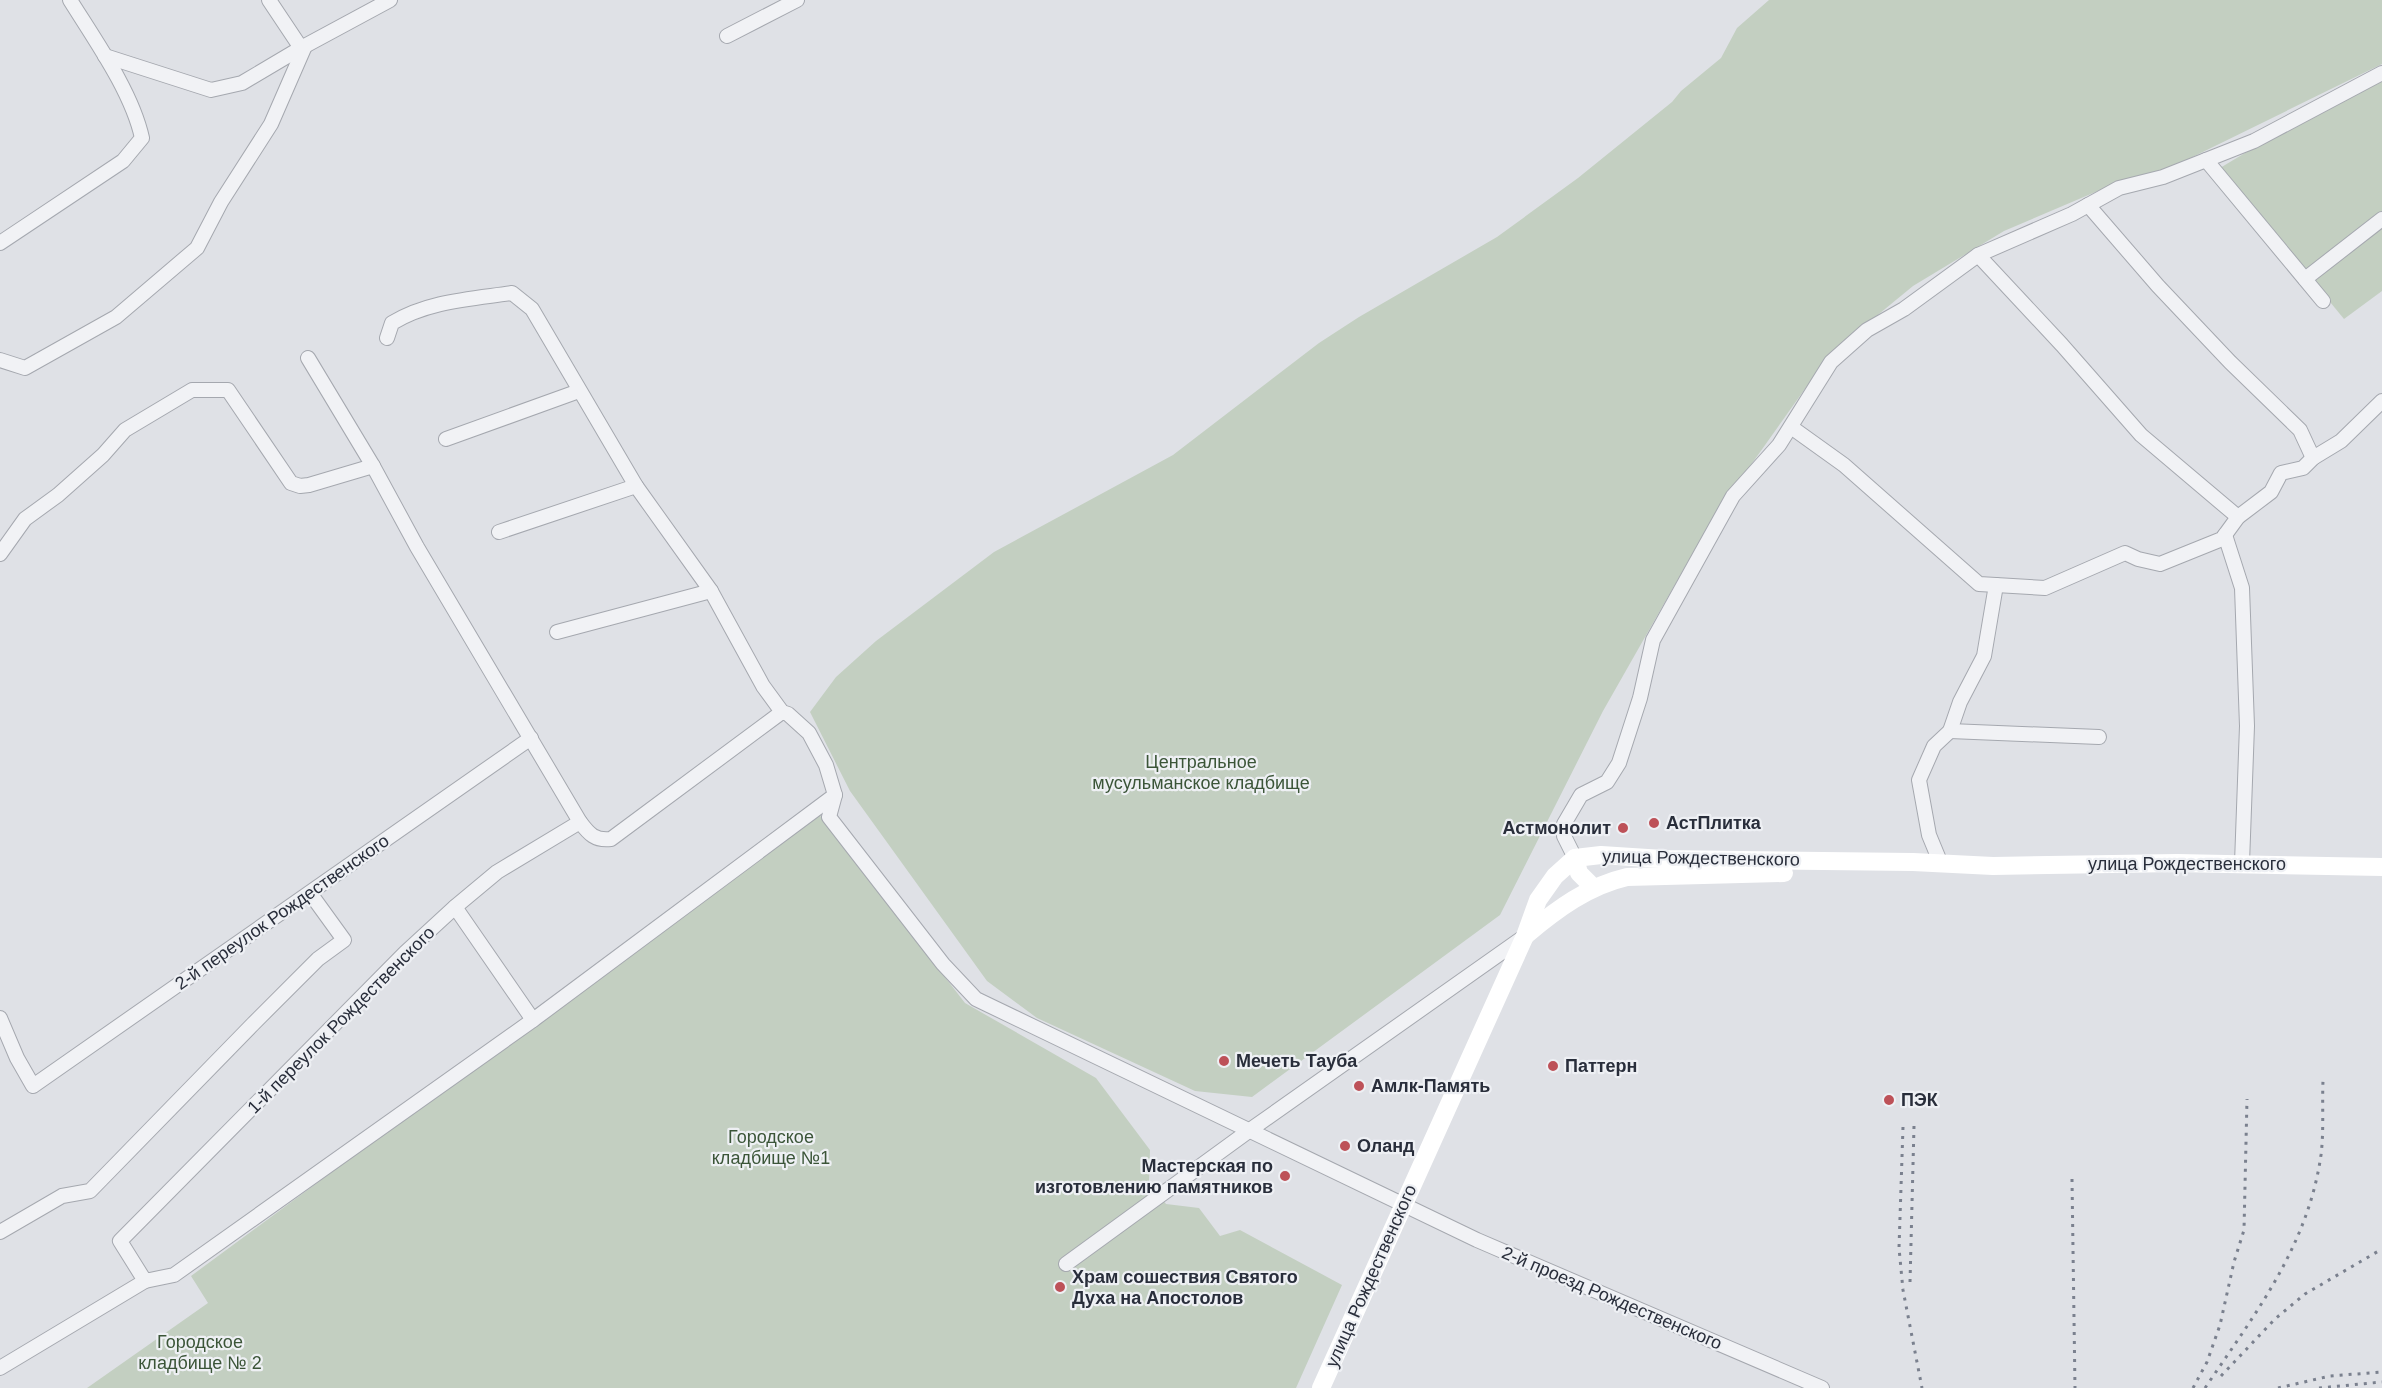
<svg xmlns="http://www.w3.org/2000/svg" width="2382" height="1388" font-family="Arial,sans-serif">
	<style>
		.green { fill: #c3cfc1 }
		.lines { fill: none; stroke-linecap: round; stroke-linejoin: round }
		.minor-casing { stroke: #a5a8af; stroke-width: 16 }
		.minor { stroke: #f1f2f5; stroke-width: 14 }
		.secondary { stroke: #fff; stroke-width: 18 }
		.rail { stroke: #7a808e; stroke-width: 3; stroke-dasharray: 3 6; stroke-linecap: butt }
		.poi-dot { fill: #bd5158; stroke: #eef0f4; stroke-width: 2 }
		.labels { text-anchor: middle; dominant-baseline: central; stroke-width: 4.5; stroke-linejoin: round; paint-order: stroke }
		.park-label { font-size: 18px; fill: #3b5538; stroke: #eef0f4 }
		.poi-label { font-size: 18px; font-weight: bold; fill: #292e3b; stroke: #eef0f4; text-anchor: start }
		.street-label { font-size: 18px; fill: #292e3b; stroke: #eef0f4 }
	</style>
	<rect width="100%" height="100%" fill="#dfe1e6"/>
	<!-- green -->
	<g class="green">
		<path d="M1769 0H2382V64L2164 171 2126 179 2004 231 1913 286 1829 355 1711 521 1603 711 1500 915 1252 1097 1195 1091 1037 1018 987 981 850 791 810 712 836 677 876 641 994 552 1173 455 1319 343 1359 317 1497 237 1578 178 1672 102 1681 91 1721 58 1737 28Z"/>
		<path d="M2382 78V291L2344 319 2220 168 2275 135Z"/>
		<path d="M818 813 965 1003 1096 1078 1150 1150 1149 1181 1166 1204 1199 1208 1220 1236 1240 1230 1342 1285 1296 1388H87L208 1303 191 1276Z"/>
	</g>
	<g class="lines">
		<!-- minor casing -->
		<g class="minor-casing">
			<g id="minor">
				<path d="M269 0 301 48"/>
				<path d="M727 36 797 0"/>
				<path d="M105 56 211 90 242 83 301 48 390 0"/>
				<path d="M2206 160 2323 301"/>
				<path d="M2088 205 2158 286 2230 362 2300 430 2313 458"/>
				<path d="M0 243 123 161 142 138C132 92 95 40 70 0"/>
				<path d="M1978 255 2062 345 2141 435 2238 517"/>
				<path d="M2305 279 2382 219"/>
				<path d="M387 338 392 323C428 301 471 299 512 293L532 309 636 486 711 591 763 686 782 712 788 714 809 733 826 765 835 795 829 817 943 964 976 999 1477 1240 1822 1388"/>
				<path d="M308 358 373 466 417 547 580 822C589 834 595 841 611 839L782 712"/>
				<path d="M0 360 25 368 116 317 197 248 221 202 271 124 305 46"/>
				<path d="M1791 427 1844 465 1979 584 2045 588 2125 553 2138 559 2160 564 2222 539 2238 517 2271 492 2281 473 2303 468 2313 458 2341 441 2382 401"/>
				<path d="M446 439 579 391"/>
				<path d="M499 532 636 486"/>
				<path d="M2225 535 2242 588 2247 726 2242 863"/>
				<path d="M0 554 25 519 58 495 103 455 125 430 192 390H228L291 483 300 486 309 485 373 466"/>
				<path d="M557 632 711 591"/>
				<path d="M1950 731 2099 737"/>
				<path d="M580 822 497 872 455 907 405 953 120 1241 145 1281 174 1275 533 1020 835 795"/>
				<path d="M1575 858 1564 836V824L1581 795 1607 782 1619 763 1640 698 1653 640 1733 496 1779 445 1831 362 1867 330 1904 309 1978 255 2072 214 2119 188 2163 177 2254 141 2382 73"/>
				<path d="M1941 864 1929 835 1919 780 1934 746 1950 731 1960 702 1984 656 1996 585"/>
				<path d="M455 907 533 1020"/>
				<path d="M0 1018 17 1058 33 1086 531 738"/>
				<path d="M0 1232 62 1196 90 1191 253 1024 318 959 344 940 310 893"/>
				<path d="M1066 1264 1250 1130 1525 936"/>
				<path d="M0 1368 145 1281"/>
			</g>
		</g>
		<!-- minor -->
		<use href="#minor" class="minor"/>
		<!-- secondary -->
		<g class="secondary">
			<path d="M1575 858 1579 873 1593 887"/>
			<path d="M1526 935C1557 909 1588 886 1627 877L1784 873"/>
			<path d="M1321 1388 1525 936 1538 900 1555 876 1575 858 1601 855 1663 859 1913 862 1993 866 2177 863 2382 867"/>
		</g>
		<!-- rail -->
		<g class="rail">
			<path d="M1903 1127 1899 1248 1903 1290 1922 1388"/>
			<path d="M2072 1179 2075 1388"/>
			<path d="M1910 1282 1914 1126"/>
			<path d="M2221 1376 2275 1319 2305 1294 2382 1249"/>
			<path d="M2193 1388 2207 1362 2220 1325 2234 1262 2244 1230 2247 1099"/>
			<path d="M2205 1388C2255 1314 2308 1246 2321 1155 2324 1131 2322 1105 2323 1081"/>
			<path d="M2278 1388 2330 1376 2382 1372"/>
			<path d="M2319 1388 2382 1382"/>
		</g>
	</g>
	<!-- markers -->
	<g class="poi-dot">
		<circle cx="1654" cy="823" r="6"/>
		<circle cx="1623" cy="828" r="6"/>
		<circle cx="1224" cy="1061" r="6"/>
		<circle cx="1553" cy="1066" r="6"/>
		<circle cx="1359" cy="1086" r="6"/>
		<circle cx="1889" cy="1100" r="6"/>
		<circle cx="1345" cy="1146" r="6"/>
		<circle cx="1285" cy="1176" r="6"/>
		<circle cx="1060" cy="1287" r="6"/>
	</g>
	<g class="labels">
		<!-- park labels -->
		<g class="park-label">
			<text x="1201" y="762">Центральное<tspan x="1201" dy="21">мусульманское кладбище</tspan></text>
			<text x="771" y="1137">Городское<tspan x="771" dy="21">кладбище №1</tspan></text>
			<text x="200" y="1342">Городское<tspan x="200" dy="21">кладбище № 2</tspan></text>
		</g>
		<!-- poi labels -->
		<g class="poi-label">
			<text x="1666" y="823">АстПлитка</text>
			<text x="1611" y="828" text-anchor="end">Астмонолит</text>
			<text x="1236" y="1061">Мечеть Тауба</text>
			<text x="1565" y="1066">Паттерн</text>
			<text x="1371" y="1086">Амлк-Память</text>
			<text x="1901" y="1100">ПЭК</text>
			<text x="1357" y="1146">Оланд</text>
			<text x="1273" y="1166" text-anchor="end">Мастерская по<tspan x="1273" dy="21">изготовлению памятников</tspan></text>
			<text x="1072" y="1277">Храм сошествия Святого<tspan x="1072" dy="21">Духа на Апостолов</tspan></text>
		</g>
		<!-- street labels -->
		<g class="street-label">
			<text transform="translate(1701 858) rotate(1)">улица Рождественского</text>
			<text x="2187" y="864">улица Рождественского</text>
			<text transform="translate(282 912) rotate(-35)">2-й переулок Рождественского</text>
			<text transform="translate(341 1020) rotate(-45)">1-й переулок Рождественского</text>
			<text transform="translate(1371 1276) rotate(-66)">улица Рождественского</text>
			<text transform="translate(1612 1298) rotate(23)">2-й проезд Рождественского</text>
		</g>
	</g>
</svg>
